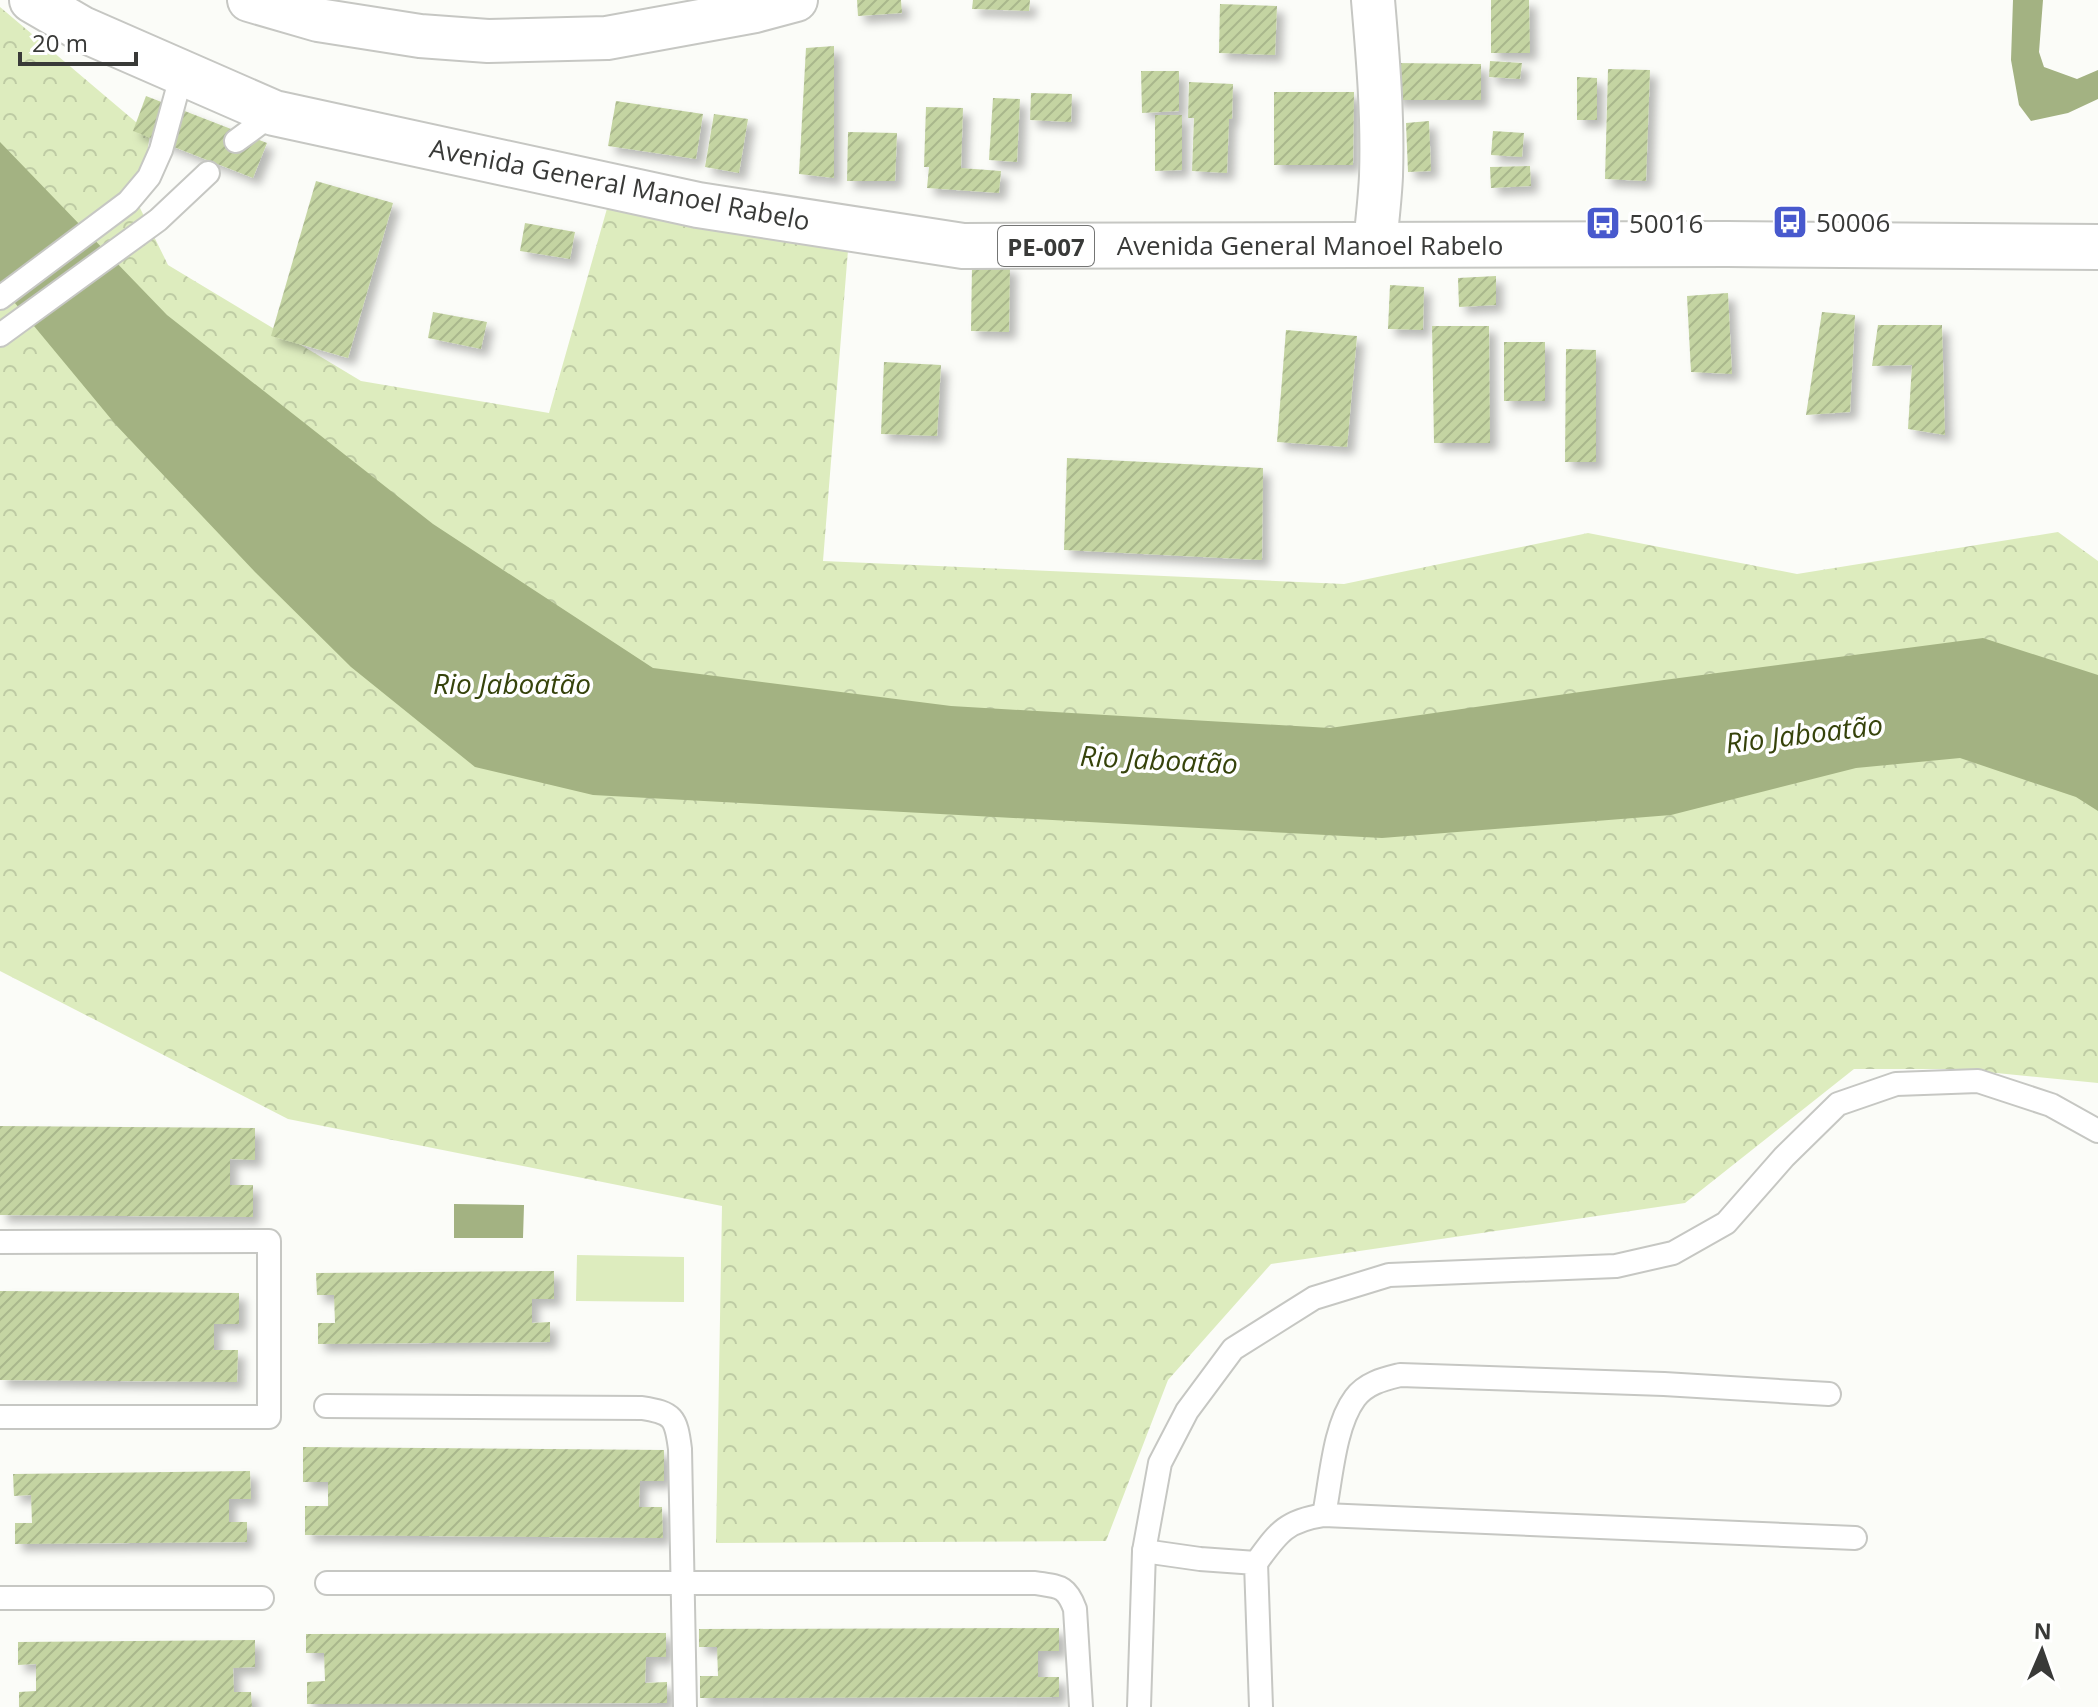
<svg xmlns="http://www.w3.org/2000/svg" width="2098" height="1707" font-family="'Open Sans',sans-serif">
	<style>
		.forest { fill: url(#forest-crowns) }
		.green { fill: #ddecbe }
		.water { fill: #a3b282 }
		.building { fill: url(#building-hatch); filter: url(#shadow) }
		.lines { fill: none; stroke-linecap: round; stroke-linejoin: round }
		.service-casing { stroke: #c6c7c3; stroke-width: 26 }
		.minor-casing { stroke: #c6c7c3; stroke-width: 46 }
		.primary-casing { stroke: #c6c7c3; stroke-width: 48 }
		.service { stroke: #fff; stroke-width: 22 }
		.minor { stroke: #fff; stroke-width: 42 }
		.primary { stroke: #fff; stroke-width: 44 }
		.labels { text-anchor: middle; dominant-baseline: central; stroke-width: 7; stroke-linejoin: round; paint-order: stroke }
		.shield { fill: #fff; stroke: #747574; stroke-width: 2 }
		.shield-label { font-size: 24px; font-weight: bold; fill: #393a38 }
		.street-label { font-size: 26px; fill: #393a38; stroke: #fff }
		.poi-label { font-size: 26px; fill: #393a38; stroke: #fff; text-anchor: start }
		.water-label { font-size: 28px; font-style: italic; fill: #36430b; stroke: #fff }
	</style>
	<defs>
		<pattern id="forest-crowns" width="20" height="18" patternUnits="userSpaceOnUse" patternTransform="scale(2)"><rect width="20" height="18" fill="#ddecbe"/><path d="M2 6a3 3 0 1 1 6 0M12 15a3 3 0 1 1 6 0" fill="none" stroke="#becba4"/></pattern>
		<pattern id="building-hatch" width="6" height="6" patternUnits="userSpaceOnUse" patternTransform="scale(2)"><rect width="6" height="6" fill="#c4d4a2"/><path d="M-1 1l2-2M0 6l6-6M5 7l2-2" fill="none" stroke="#a9b78c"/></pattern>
		<filter id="shadow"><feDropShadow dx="7" dy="7" stdDeviation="4" flood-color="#0004"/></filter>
	</defs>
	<rect width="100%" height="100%" fill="#fbfcf8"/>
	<!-- forest -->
	<path class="forest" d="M0 7 150 134 139 206 168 265 361 381 549 413 608 205 848 250 823 561 1344 584 1588 533 1797 574 2058 532 2098 561V1083L1956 1069H1854L1685 1203 1271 1264 1168 1380 1106 1541 716 1543 722 1206 288 1119 0 971Z"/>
	<!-- green -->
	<path class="green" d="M577 1255 684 1257V1302L576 1301Z"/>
	<!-- water -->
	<g class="water">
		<path d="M2013 0H2043L2039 52 2044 67 2077 79 2098 70V99L2068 113 2031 121 2019 105 2011 60Z"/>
		<path d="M0 142 167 315 433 524 653 668 951 706 1330 728 1664 680 1983 638 2098 675V811L2076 797 1960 758 1856 768 1671 815 1382 838 593 795 475 767 351 667 255 572 116 425 0 285Z"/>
		<path d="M454 1204 524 1205 523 1238H454Z"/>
	</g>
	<!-- building -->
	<g class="building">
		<path d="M857 0H901L902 13 858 16Z"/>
		<path d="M973 0H1030L1029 11 972 9Z"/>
		<path d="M1491 0H1529L1530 53H1491Z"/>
		<path d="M1220 4 1277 6 1275 55 1219 53Z"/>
		<path d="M834 46V178L799 174 806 48Z"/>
		<path d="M1490 61 1522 63 1520 79 1489 77Z"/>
		<path d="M1394 63 1481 64V100H1394Z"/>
		<path d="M1608 69 1650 70 1646 181 1605 179Z"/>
		<path d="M1141 71H1179V111L1142 113Z"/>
		<path d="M1577 77 1597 78V120H1577Z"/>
		<path d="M1189 82 1233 84 1232 119H1229L1227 173 1192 171 1194 118H1188Z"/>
		<path d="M1274 92H1354L1353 165H1274Z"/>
		<path d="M1031 93 1072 94 1071 122 1030 120Z"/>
		<path d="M146 96 267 143 253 178 133 131Z"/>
		<path d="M993 98 1020 99 1017 162 989 160Z"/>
		<path d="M616 101 703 114 696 159 608 146Z"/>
		<path d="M926 107 963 108 961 168 1001 171 999 193 927 188 929 167H924Z"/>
		<path d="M714 114 748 119 739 173 705 167Z"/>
		<path d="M1155 115H1182V170L1155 171Z"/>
		<path d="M1429 121 1431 171 1408 172 1406 123Z"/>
		<path d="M1493 131 1524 133 1522 157 1491 155Z"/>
		<path d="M848 132 897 133 895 181H847Z"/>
		<path d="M1530 166 1531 186 1491 188 1490 167Z"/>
		<path d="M316 181 393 203 348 358 271 336Z"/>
		<path d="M525 223 575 232 570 259 520 251Z"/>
		<path d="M972 265 1010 266 1009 332 971 331Z"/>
		<path d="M1496 276V305L1459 307 1458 278Z"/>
		<path d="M1390 285 1424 287 1423 330 1388 329Z"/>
		<path d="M1728 293 1732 374 1691 372 1687 296Z"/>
		<path d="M433 312 487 322 481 349 428 338Z"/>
		<path d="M1822 312 1855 315 1850 412 1806 415Z"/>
		<path d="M1878 325H1942L1945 435 1908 429 1912 365 1872 366Z"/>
		<path d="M1432 326H1489L1490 443H1434Z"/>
		<path d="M1286 330 1357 336 1347 447 1277 442Z"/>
		<rect x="1504" y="342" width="41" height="59"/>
		<path d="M1566 349 1596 350V462H1565Z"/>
		<path d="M884 362 941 365 937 436 881 434Z"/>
		<path d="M1067 458 1263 468 1262 560 1064 550Z"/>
		<path d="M0 1126 255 1128V1160L230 1159V1185H253V1217L0 1215Z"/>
		<path d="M554 1271V1299H532V1323L550 1322V1342L318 1344V1323H335L334 1295H317L316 1273Z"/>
		<path d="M0 1291 239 1293V1324H214V1350H238L237 1382 0 1380Z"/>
		<path d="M303 1447 664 1450V1481H640L639 1507H662L663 1538 305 1535V1506H328V1482H303Z"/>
		<path d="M250 1471 251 1499H229V1522H247V1542L15 1544V1523H32L31 1495 14 1496 13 1474Z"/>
		<path d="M1059 1628V1651H1038V1677H1059V1697L700 1698V1676H718L717 1647H699V1629Z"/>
		<path d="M666 1633V1657H646L645 1683 667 1682V1703L307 1704V1682L325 1681 324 1653H306V1634Z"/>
		<path d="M255 1640V1667L233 1668 234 1692H251L252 1707H19V1692L36 1691V1664L18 1665V1642Z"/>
	</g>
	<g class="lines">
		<!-- service casing -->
		<g class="service-casing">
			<g id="service">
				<path d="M236 141 274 113"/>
				<path d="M0 298 128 202 149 177 161 150 182 73"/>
				<path d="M0 335 158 220 208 173"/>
				<path d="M0 1242 269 1241V1417H0"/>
				<path d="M326 1406 642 1408C673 1413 676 1417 680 1449L685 1707"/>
				<path d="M1324 1515C1331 1480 1334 1426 1355 1398 1366 1383 1384 1379 1400 1375L1664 1384 1829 1394"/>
				<path d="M1144 1551 1200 1559 1256 1563 1261 1707"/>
				<path d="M1256 1563C1278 1533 1285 1521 1324 1515L1855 1538"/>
				<path d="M327 1583H1035C1059 1587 1066 1585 1075 1609L1081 1707"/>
				<path d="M0 1598H262"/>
				<path d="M1139 1707 1144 1551 1160 1463 1187 1411 1233 1349 1314 1298 1389 1275 1616 1266 1673 1253 1726 1223 1784 1157 1838 1104 1896 1084 1978 1081 2051 1105 2098 1131"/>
			</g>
		</g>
		<!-- minor casing -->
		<g class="minor-casing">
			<g id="minor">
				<path d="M249 0 318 20 420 36 488 41 607 38 755 11 796 0"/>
				<path d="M1373 0C1378 58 1383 117 1381 176 1380 199 1377 222 1375 245"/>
			</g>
		</g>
		<!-- primary casing -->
		<g class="primary-casing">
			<path id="primary" d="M32 0 82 29 274 113 698 205 963 246 1727 244 2098 247"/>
		</g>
		<!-- service -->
		<use href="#service" class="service"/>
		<!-- minor -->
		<use href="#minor" class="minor"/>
		<!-- primary -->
		<use href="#primary" class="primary"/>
	</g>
	<!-- icons -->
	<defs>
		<g id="bus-square" transform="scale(1.8)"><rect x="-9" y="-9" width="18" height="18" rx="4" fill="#4859cd" stroke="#fff"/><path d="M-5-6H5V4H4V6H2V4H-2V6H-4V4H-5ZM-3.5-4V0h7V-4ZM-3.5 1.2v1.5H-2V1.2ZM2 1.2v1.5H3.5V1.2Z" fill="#fff"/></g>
	</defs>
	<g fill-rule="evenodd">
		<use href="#bus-square" x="1790" y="222"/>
		<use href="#bus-square" x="1603" y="223"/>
	</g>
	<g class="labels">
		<!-- shield labels -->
		<rect class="shield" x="998" y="226" width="96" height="40" rx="6"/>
		<g class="shield-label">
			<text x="1046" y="246">PE-007</text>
		</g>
		<!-- street labels -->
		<g class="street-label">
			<text transform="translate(620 184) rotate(11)">Avenida General Manoel Rabelo</text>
			<text x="1310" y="245">Avenida General Manoel Rabelo</text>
		</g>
		<!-- poi labels -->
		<g class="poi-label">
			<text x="1816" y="222">50006</text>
			<text x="1629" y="223">50016</text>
		</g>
		<!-- water labels -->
		<g class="water-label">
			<text x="512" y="683">Rio Jaboatão</text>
			<text transform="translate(1804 733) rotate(-7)">Rio Jaboatão</text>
			<text transform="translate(1159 759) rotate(3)">Rio Jaboatão</text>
		</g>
	</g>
	<!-- north arrow -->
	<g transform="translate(2042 1651) rotate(2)" stroke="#ffffff" stroke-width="6" paint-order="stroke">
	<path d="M0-6L14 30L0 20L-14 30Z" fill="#393a38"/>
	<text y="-12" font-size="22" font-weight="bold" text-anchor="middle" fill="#393a38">N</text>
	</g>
	<!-- scale -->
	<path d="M20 52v12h116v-12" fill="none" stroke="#393a38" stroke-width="4"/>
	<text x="32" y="52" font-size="24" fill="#393a38" stroke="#ffffff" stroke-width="6" paint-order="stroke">20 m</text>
</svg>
